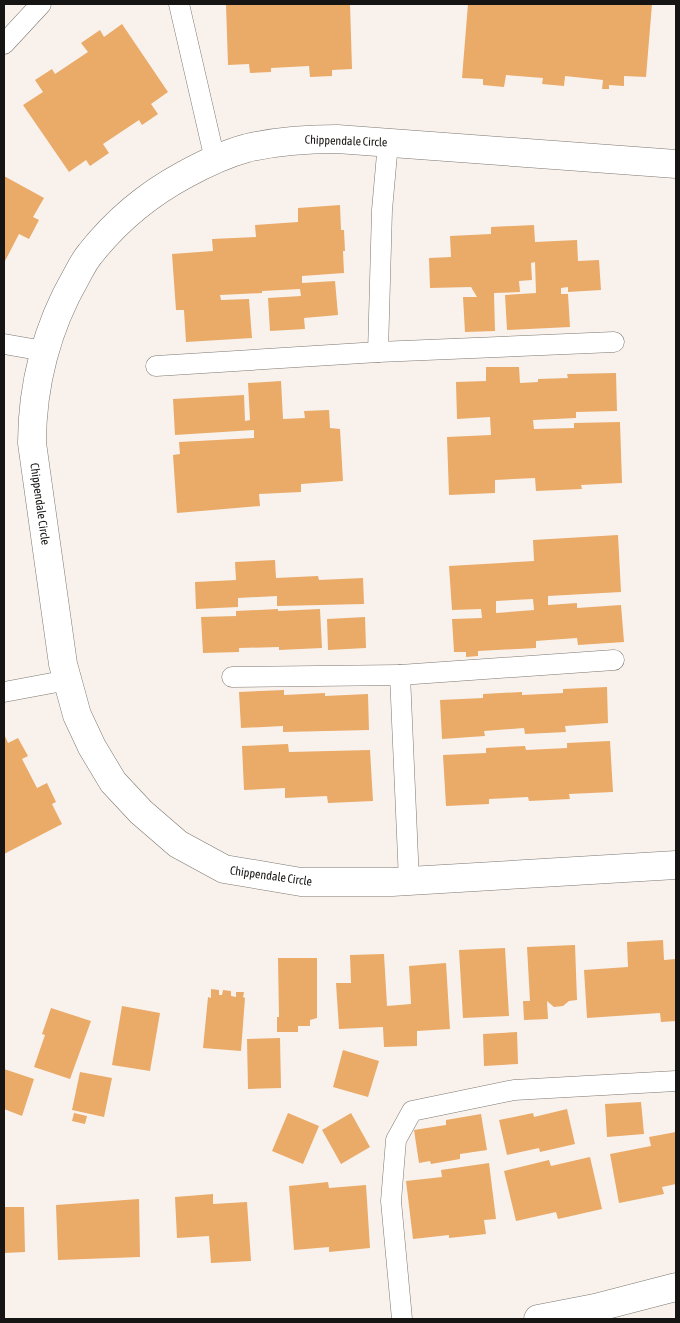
<svg xmlns="http://www.w3.org/2000/svg" width="680" height="1323" font-family="'Asap Condensed',sans-serif">
	<style>
		.building { fill: #eaaa68; fill-rule: evenodd }
		.lines { fill: none; stroke-linecap: round; stroke-linejoin: round }
		.lane-casing { stroke: #7d7771; stroke-width: 21 }
		.street-casing { stroke: #7d7771; stroke-width: 29 }
		.lane { stroke: #fff; stroke-width: 20 }
		.street { stroke: #fff; stroke-width: 28 }
		.labels { text-anchor: middle; dominant-baseline: central; stroke-width: 4; stroke-linejoin: round; paint-order: stroke }
		.street-label { font-size: 12px; fill: #171513; stroke: #fff }
	</style>
	<rect width="100%" height="100%" fill="#f9f2ec"/>
	<!-- building -->
	<g class="building">
		<path d="M226 4H350L352 69 332 70V76L310 77 309 66 271 68V72L250 73 249 64 228 65Z"/>
		<path d="M468 4H652L646 77 624 76V86L609 85V89H602L603 80 565 76 564 86 542 84 543 78 506 75 504 87 483 85V79L462 78Z"/>
		<path d="M122 24 168 92 151 104 158 114 142 125 139 120 103 144 109 153 90 166 86 160 69 172 23 105 43 92 35 80 52 69 55 74 88 52 81 43 100 30 104 37Z"/>
		<path d="M4 176 44 198 33 217 39 220 29 239 19 234 4 263Z"/>
		<path d="M340 205 341 230H344L345 251H343L344 273 302 276V283L335 281 338 315 304 318 305 329 270 331 268 298 301 296 300 289 262 291V293L220 295 221 300 249 299 252 338 186 342 184 310H176L172 254 213 251 212 239 256 237 255 225 298 222V208Z"/>
		<path d="M534 225 535 242 577 240 578 261 599 260 601 290 568 292V287L561 288V294H568L570 327 507 330 505 295 536 293 535 262 531 263 532 280 519 281 520 292 494 293 495 331 465 332 463 297H477L471 287 430 288 429 258 451 257 450 236 491 234V227Z"/>
		<path d="M486 367H519L520 383 538 382V379L568 378 567 374 616 373 617 411 576 412V418L533 420 534 429 574 428V423L620 422 622 483 581 485 582 489 536 491 535 478 495 480V493L449 495 447 437 491 435 490 417 457 419 456 382 486 381Z"/>
		<path d="M281 381 283 419 305 418 304 411 329 410 330 428 340 429 343 481 301 484V492L259 494 260 506 177 513 173 455 180 454 179 442 254 438V430L175 435 173 399 244 395 245 421 250 420 248 383Z"/>
		<path d="M618 535 621 592 548 596V605L577 603V608L621 605 624 642 578 645 577 638 549 640 536 641V648L478 651V656L466 657V652H454L452 619 482 618 481 609 452 610 449 566 534 561 533 540ZM533 599 534 610 496 613V601Z"/>
		<path d="M275 560 276 578 318 576 319 580 363 578 364 604 277 606V596L238 598V607L196 609 195 582 236 580 235 562Z"/>
		<path d="M278 609V611L320 609 322 648 279 650V647L239 648V652L203 653 201 617 236 616V611Z"/>
		<path d="M365 617 366 648 328 650 327 619Z"/>
		<path d="M607 687 608 723 565 726 566 732 525 734 524 728 484 731 485 736 442 739 440 700 483 698V694L522 692V695L563 693V689Z"/>
		<path d="M284 690V695L325 693V696L368 694 369 730 283 732V726L241 728 239 692Z"/>
		<path d="M4 734 8 743 18 738 28 756 22 759 37 788 47 783 56 802 52 804 62 824 4 854Z"/>
		<path d="M610 741 613 792 569 794 570 799 529 801 528 797 489 799V804L446 806 443 755 486 753V748L525 746 526 750 567 748V743Z"/>
		<path d="M288 744 289 752 370 750 373 801 328 803 327 796 285 798V788L244 790 242 746Z"/>
		<path d="M663 940 664 960 676 959V1021L661 1022 660 1013 587 1018 584 970 628 967 627 942Z"/>
		<path d="M575 945 577 1000 569 1001 563 1006 554 1007 547 1001 548 1019 524 1020 523 1001H530L527 947Z"/>
		<path d="M505 948 509 1016 463 1018 459 950Z"/>
		<path d="M384 954 387 1006 411 1004 409 966 446 963 450 1029 417 1031V1046L384 1047 383 1027 339 1029 336 983H351L350 955Z"/>
		<path d="M278 958H317V1018L310 1020V1026H298V1032H277V1017H279Z"/>
		<path d="M211 989 219 990V995H222L223 990 231 991V996L236 997V992H244L243 997 245 998 241 1051 203 1048 208 997 211 998Z"/>
		<path d="M122 1006 160 1013 150 1071 112 1065Z"/>
		<path d="M51 1008 91 1021 70 1079 34 1067 45 1035 42 1034Z"/>
		<path d="M517 1032 518 1064 484 1066 483 1034Z"/>
		<path d="M280 1038 281 1088 248 1089 247 1039Z"/>
		<path d="M343 1050 379 1061 368 1097 333 1087Z"/>
		<path d="M4 1069 34 1079 22 1116 4 1109Z"/>
		<path d="M80 1072 112 1078 104 1117 72 1110Z"/>
		<path d="M641 1102 644 1134 607 1137 605 1104Z"/>
		<path d="M567 1109 575 1144 540 1152 539 1148 507 1155 499 1120 533 1113 534 1117Z"/>
		<path d="M74 1113 87 1116 85 1124 72 1121Z"/>
		<path d="M288 1113 319 1126 303 1164 272 1151Z"/>
		<path d="M351 1113 370 1147 341 1164 322 1130Z"/>
		<path d="M481 1114 487 1150 460 1154V1159L431 1164 430 1161 419 1163 414 1130 446 1125V1120Z"/>
		<path d="M676 1132V1184L662 1187 664 1194 619 1203 610 1154 651 1146 649 1137Z"/>
		<path d="M590 1157 602 1209 558 1219 556 1212 516 1221 504 1171 549 1160 551 1166Z"/>
		<path d="M489 1163 496 1219 484 1220 486 1234 449 1238V1235L413 1239 406 1181 442 1177 441 1170Z"/>
		<path d="M328 1182 329 1188 366 1185 370 1248 329 1252V1247L294 1250 289 1186Z"/>
		<path d="M213 1194V1204L247 1202 251 1261 211 1263 209 1236 177 1238 175 1197Z"/>
		<path d="M139 1199 140 1257 58 1260 56 1205Z"/>
		<path d="M4 1207H24L25 1252 4 1253Z"/>
	</g>
	<g class="lines">
		<!-- lane casing -->
		<g class="lane-casing">
			<g id="lane">
				<path d="M179 4 215 160"/>
				<path d="M4 44 41 4"/>
				<path d="M4 344 44 351"/>
				<path d="M378 352 614 342"/>
				<path d="M156 366 378 352 382 210 388 143"/>
				<path d="M400 675 614 660"/>
				<path d="M232 677 400 675 409 881"/>
				<path d="M4 692 68 680"/>
				<path d="M402 1319 391 1201 396 1140 412 1111 514 1090 676 1081"/>
			</g>
		</g>
		<!-- street casing -->
		<g class="street-casing">
			<g id="street">
				<path d="M676 164 337 139C306 139 277 141 247 148 225 154 204 164 184 175 147 195 116 221 90 254 84 261 80 270 76 277 47 327 32 385 32 443L63 664 77 715 92 747 113 782 141 812 178 844 224 869 301 882H392L676 865"/>
				<path d="M538 1319 595 1308 676 1287"/>
			</g>
		</g>
		<!-- lane -->
		<use href="#lane" class="lane"/>
		<!-- street -->
		<use href="#street" class="street"/>
	</g>
	<g class="labels">
		<!-- street labels -->
		<g class="street-label">
			<text transform="translate(346 141) rotate(2)">Chippendale Circle</text>
			<text transform="translate(40 504) rotate(82)">Chippendale Circle</text>
			<text transform="translate(271 876) rotate(8)">Chippendale Circle</text>
		</g>
	</g>
	<!-- border -->
	<rect width="680" height="1323" fill="none" stroke="#171513" stroke-width="10"/>
</svg>
